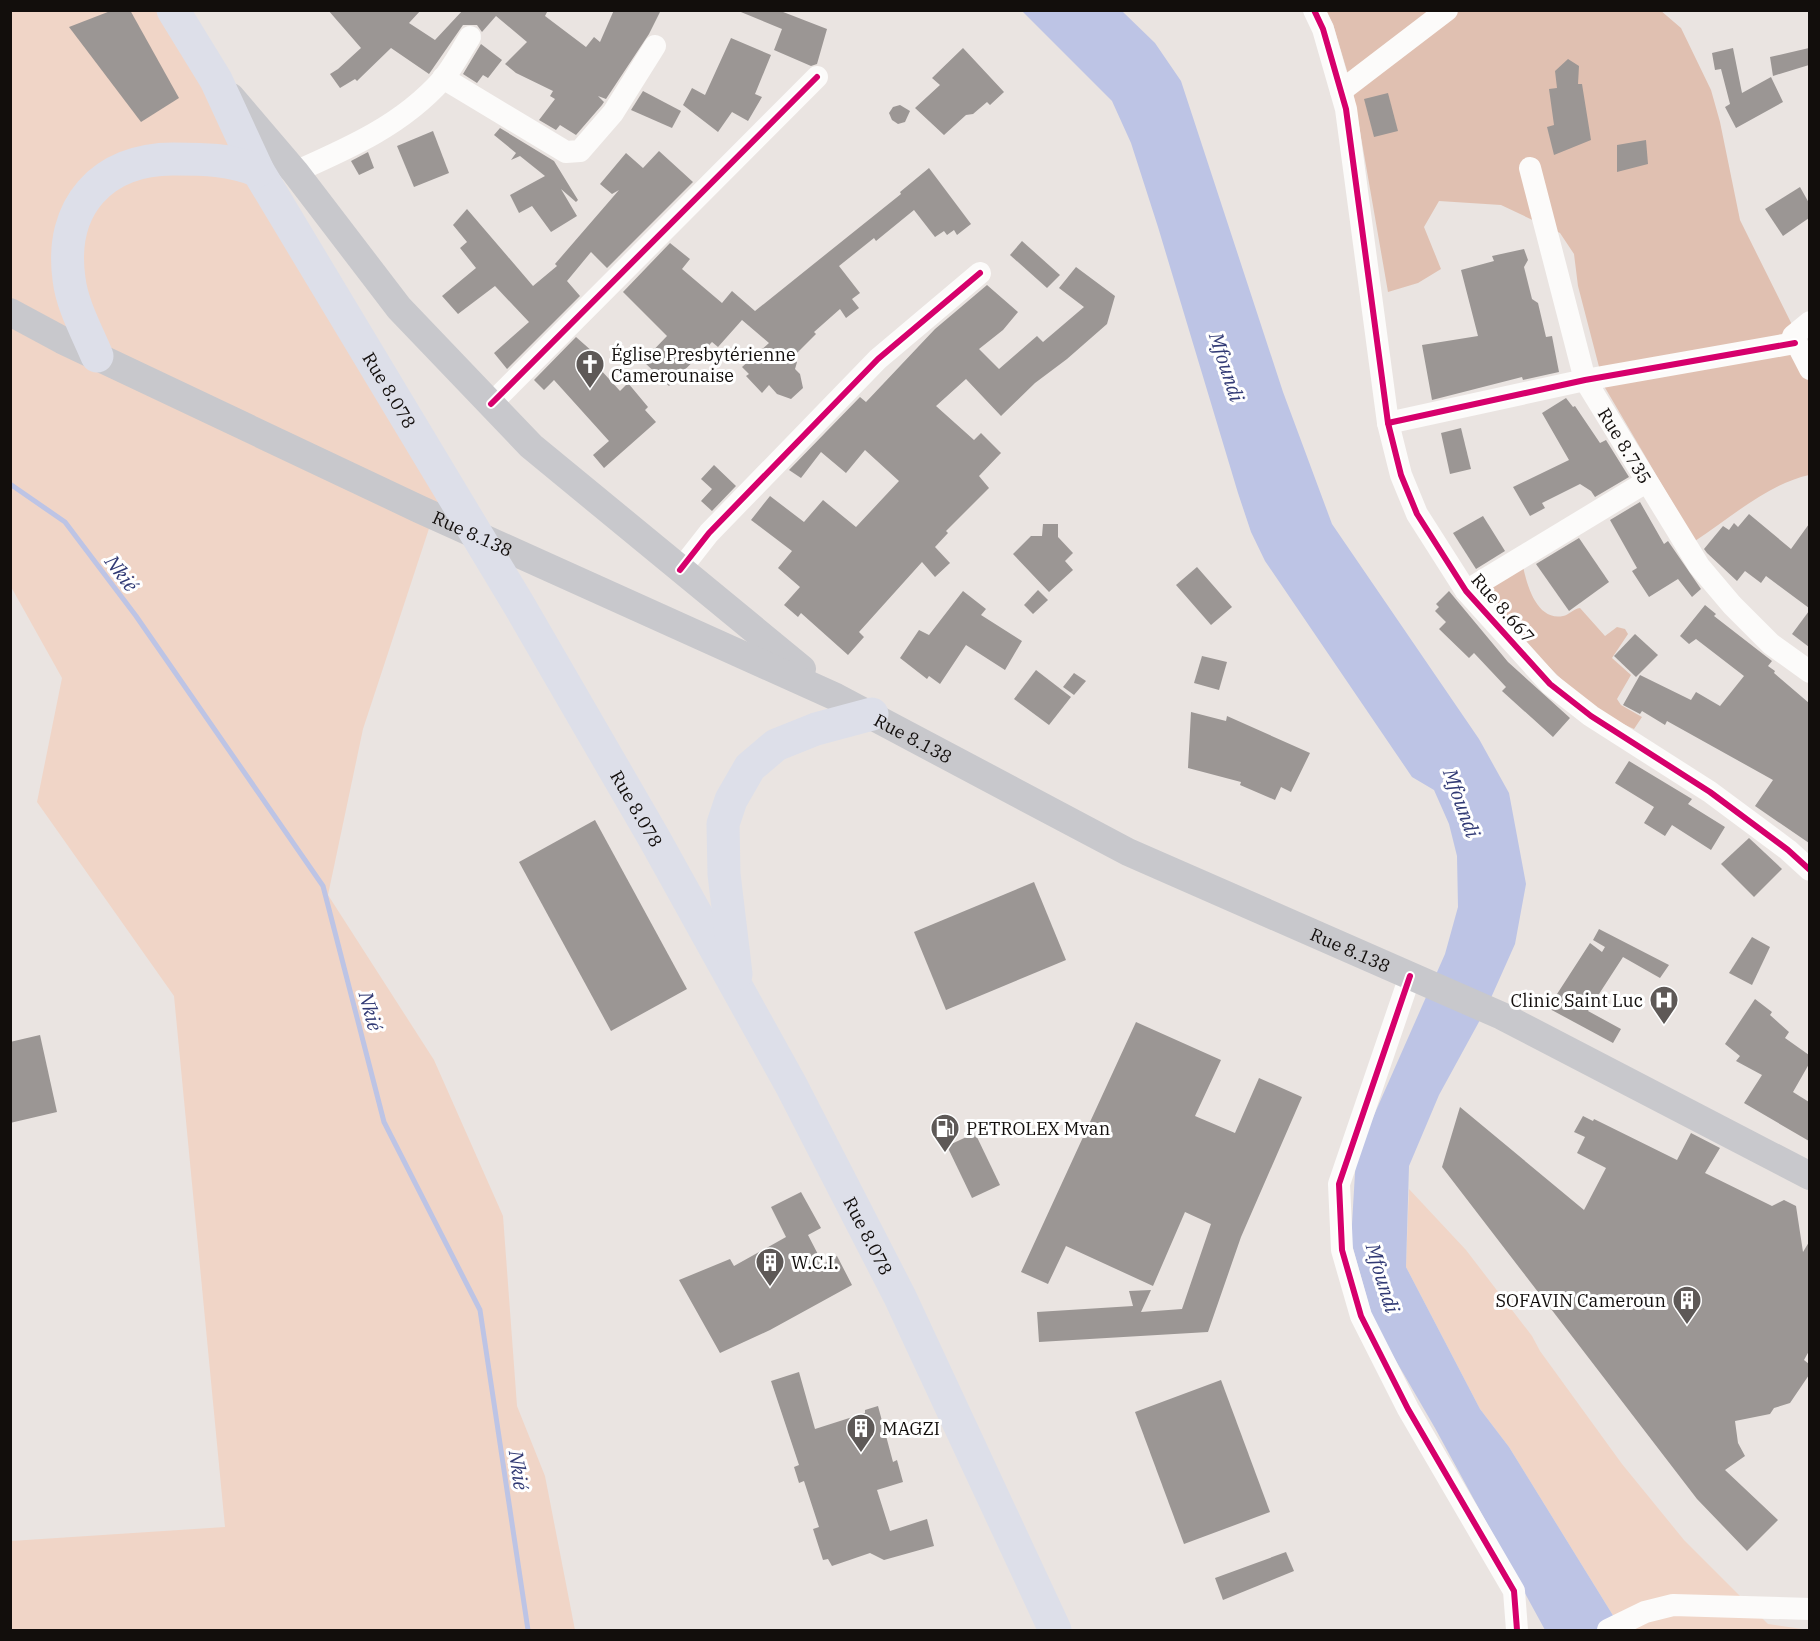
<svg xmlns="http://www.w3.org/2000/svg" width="1820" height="1641" font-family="'IBM Plex Serif',serif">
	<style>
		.green { fill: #f0d5c7 }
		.forest { fill: #e0c0b1 }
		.water { fill: #bdc4e5 }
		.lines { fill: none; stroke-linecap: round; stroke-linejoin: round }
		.stream { stroke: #bdc4e5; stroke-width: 5 }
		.building { fill: #9b9694 }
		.minor { stroke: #fcfbfa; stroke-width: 22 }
		.major { stroke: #c8c8cc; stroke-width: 28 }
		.highway { stroke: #dddfe9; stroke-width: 33 }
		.cycleway-casing { stroke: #fff; stroke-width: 10 }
		.cycleway { stroke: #d6006c; stroke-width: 6 }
		.labels { text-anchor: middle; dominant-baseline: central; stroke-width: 6; stroke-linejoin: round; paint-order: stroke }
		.poi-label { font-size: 18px; fill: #120e0c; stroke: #fff; text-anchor: start }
		.street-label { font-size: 18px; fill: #120e0c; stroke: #fff }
		.water-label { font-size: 20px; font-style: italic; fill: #303974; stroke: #fff }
	</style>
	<rect width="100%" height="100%" fill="#eae4e1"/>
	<!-- green -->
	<g class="green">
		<path d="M11 11H173L445 480 363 729 328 895 434 1060 503 1216 517 1406 545 1476 575 1630H11V1541L225 1527 174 996 37 802 62 678 10 585Z"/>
		<path d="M1409 1189 1466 1250 1532 1336 1540 1351 1622 1464 1684 1540 1768 1624 1809 1630H1622L1509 1447 1480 1409 1406 1267Z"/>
	</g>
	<!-- forest -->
	<g class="forest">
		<path d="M1660 10 1681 28 1711 90 1720 122 1740 220 1809 359V475C1768 484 1730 518 1695 541L1604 386 1578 286 1574 254 1560 233 1501 205 1439 201 1424 227 1441 269 1418 283 1388 292 1353 91 1333 24 1326 11Z"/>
		<path d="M1521 555C1524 574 1533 622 1563 616 1569 615 1573 609 1580 608L1605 636 1617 627 1625 629 1628 634 1612 658 1631 675 1617 699 1621 705 1642 717 1634 729C1572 703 1522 638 1480 587Z"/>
	</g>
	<!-- water -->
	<path class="water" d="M1022 11H1122L1155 43 1181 81 1283 392 1332 524 1479 739 1509 793 1526 884 1515 944 1486 1009 1439 1095 1409 1166 1406 1267 1480 1409 1509 1447 1622 1630H1545L1435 1428 1374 1323 1351 1241 1356 1156 1445 954 1458 907 1457 856 1449 824 1434 790 1412 777 1265 561 1251 532 1238 493 1158 227 1131 143 1112 101Z"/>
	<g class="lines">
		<!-- stream -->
		<path class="stream" d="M10 484 65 522 136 616 323 886 384 1122 480 1310 528 1630"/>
	</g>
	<!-- building -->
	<g class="building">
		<path d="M113 10H130L179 98 141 122 69 27Z"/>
		<path d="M328 10H421L409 23 435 40 463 10H548L545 16 586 47 594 37 600 42 614 10H661L649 34 606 99 598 96 604 102 602 105 576 135 560 125 556 130 539 120 555 99 550 96 553 91 516 73 505 64 527 42 496 16 482 32 477 25H463L429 74 391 48 357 81 355 79 340 88 330 74 338 69 361 48Z"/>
		<path d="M736 10H778L827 29 817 64 811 66 774 50 782 29Z"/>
		<path d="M731 38 771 55 755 94 762 97 748 121 732 112 718 132 683 105 692 88 705 95Z"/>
		<path d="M481 44 502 60 488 78 483 75 477 83 463 74Z"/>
		<path d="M963 48 1004 92 990 105 987 102 973 114 966 115 944 135 915 108 940 85 932 78Z"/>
		<path d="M1733 48 1742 93 1771 77 1783 102 1736 128 1725 107 1730 104 1721 69 1715 70 1712 53Z"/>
		<path d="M1809 48V65L1773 76 1770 57Z"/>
		<path d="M1568 59 1579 66 1578 84H1582L1591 140 1554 155 1547 127 1554 125 1549 89 1557 88 1555 71Z"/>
		<path d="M643 91 681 111 672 128 631 110Z"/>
		<path d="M1388 93 1398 131 1374 137 1364 99Z"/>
		<path d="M900 105 910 111 905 122 898 124 892 120 889 113 893 107Z"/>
		<path d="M500 128 554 161 578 200 576 202 561 189 577 216 551 232 532 206 519 213 510 195 545 176 520 156 511 160 516 153 494 135Z"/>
		<path d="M433 131 449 173 414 187 397 146Z"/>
		<path d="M1646 140 1648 164 1617 172V145Z"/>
		<path d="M659 151 693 182 607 268 591 252 567 281 580 296 507 369 494 353 529 322 495 286 458 314 442 296 476 268 460 248 467 242 453 225 467 209 533 286 557 266 555 264 619 190 612 194 600 184 626 153 643 168Z"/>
		<path d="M368 152 374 168 359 175 351 161Z"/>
		<path d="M929 168 971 224 957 235 954 230 947 235 944 231 935 237 914 210 876 241 874 238 839 266 860 293 852 299 859 308 846 318 840 309 814 332 816 334 792 358 797 362 795 369 800 374 803 388 791 399 777 394 769 385 762 393 746 376 749 374 742 367 769 343 742 320 718 347 712 342 669 386 643 361 667 336 623 292 670 243 690 259 682 269 722 303 732 291 755 311 901 194 900 192Z"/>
		<path d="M1800 187 1809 203V218L1783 236 1765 209Z"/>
		<path d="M1022 241 1060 275 1047 288 1010 255Z"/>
		<path d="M1524 249 1528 260 1524 267 1532 299 1538 303 1546 337 1552 336 1559 372 1523 380 1522 377 1432 400 1422 345 1478 336 1461 270 1494 261 1492 256Z"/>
		<path d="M1076 267 1115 296 1107 324 1067 359 1035 383 1001 416 966 379 936 406 974 440 981 433 1001 453 979 476 989 488 946 531 948 533 935 547 950 563 935 577 922 562 859 632 864 637 848 655 801 613 798 617 784 605 800 587 778 568 792 551 751 520 770 496 804 522 823 500 856 527 899 481 865 450 846 473 821 452 801 478 789 470 860 397 866 402 935 329 987 285 1018 312 1003 330 979 349 999 369 1037 336 1043 342 1084 307 1059 288Z"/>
		<path d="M576 337 593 352 589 357 620 391 628 383 648 407 645 410 656 422 604 468 593 455 609 441 554 380 544 390 534 380Z"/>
		<path d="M1566 398 1573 407 1575 406 1600 443 1606 440 1629 477 1595 497 1591 491 1580 484 1542 503 1545 508 1530 516 1513 487 1569 460 1542 413Z"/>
		<path d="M1461 428 1471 469 1450 474 1441 433Z"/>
		<path d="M714 465 736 486 712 511 701 501 712 489 701 479Z"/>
		<path d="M1640 502 1664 544 1668 541 1701 589 1692 597 1678 579 1649 597 1632 571 1637 568 1610 520Z"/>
		<path d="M1749 514 1791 549 1809 524V608L1766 576 1761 583 1745 571 1737 581 1707 553 1704 549 1723 526 1729 530 1734 523 1738 527Z"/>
		<path d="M1483 516 1505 551 1476 569 1453 533Z"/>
		<path d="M1043 524H1058V537L1073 553 1065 561 1073 570 1049 592 1013 554 1031 536H1042Z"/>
		<path d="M1579 538 1609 582 1569 611 1536 564Z"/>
		<path d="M1197 567 1232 607 1211 625 1176 585Z"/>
		<path d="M1038 590 1048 600 1033 614 1024 605Z"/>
		<path d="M963 591 986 609 981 615 1022 641 1005 670 966 645 940 684 929 676 927 679 900 658 919 630 929 635Z"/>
		<path d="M1449 591 1508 662 1570 718 1553 737 1502 691 1506 687 1474 653 1469 658 1439 629 1446 622 1435 611 1439 607 1436 604Z"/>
		<path d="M1705 605 1716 614 1714 616 1772 661 1768 666 1775 671 1774 673 1809 703V843L1755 806 1773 780 1667 721 1665 725 1642 711 1640 714 1623 705 1640 675 1691 700 1696 692 1720 706 1744 676 1696 639 1689 644 1680 636Z"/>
		<path d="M1809 611V647L1792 634Z"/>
		<path d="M1635 634 1658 655 1636 677 1614 656Z"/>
		<path d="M1202 656 1227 662 1219 690 1194 683Z"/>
		<path d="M1036 670 1071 697 1049 725 1014 699Z"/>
		<path d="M1074 673 1086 681 1074 695 1063 687Z"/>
		<path d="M1191 712 1226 721 1227 716 1310 753 1291 792 1281 787 1275 800 1240 785 1241 782 1188 768Z"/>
		<path d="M1629 761 1692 799 1688 804 1725 827 1711 850 1672 825 1665 836 1644 823 1654 807 1615 783Z"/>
		<path d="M595 820 687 989 611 1031 519 862Z"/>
		<path d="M1749 838 1782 869 1754 897 1721 864Z"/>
		<path d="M1034 882 1066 960 946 1010 914 932Z"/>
		<path d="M1599 929 1669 965 1660 978 1623 957 1588 1011 1621 1029 1613 1043 1548 1008 1590 943 1602 952 1605 947 1593 940Z"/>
		<path d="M1752 937 1770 947 1752 985 1729 973Z"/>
		<path d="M1755 999 1772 1012 1770 1015 1789 1032 1785 1038 1809 1055V1064L1793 1092 1809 1102V1141L1744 1103 1762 1075 1736 1061 1740 1056 1725 1044Z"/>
		<path d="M1136 1022 1221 1060 1195 1116 1235 1133 1259 1078 1302 1097 1241 1237 1208 1332 1039 1342 1037 1312 1133 1306 1129 1291 1151 1290 1141 1312 1182 1309 1211 1224 1185 1212 1153 1286 1066 1246 1048 1284 1021 1272Z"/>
		<path d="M40 1035 57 1112 10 1123V1042Z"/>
		<path d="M1460 1107 1584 1210 1606 1168 1577 1153 1585 1137 1574 1132 1583 1116 1593 1121 1594 1119 1677 1160 1691 1133 1720 1148 1705 1173 1772 1206 1784 1200 1796 1206 1803 1252 1809 1242V1351L1804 1360 1809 1364V1375L1790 1403 1774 1408 1770 1414 1735 1421 1738 1443 1745 1456 1725 1470 1778 1520 1747 1551 1697 1499 1442 1167Z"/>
		<path d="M975 1133 1000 1185 972 1198 947 1146Z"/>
		<path d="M801 1192 821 1228 808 1235 823 1264 837 1256 852 1285 770 1330 720 1353 679 1280 730 1259 734 1266 786 1237 771 1207Z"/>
		<path d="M799 1372 815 1429 865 1413V1410L878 1406 893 1462 897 1460 903 1482 877 1490 890 1531 927 1519 934 1546 884 1560 870 1553 832 1566 828 1559 823 1560 813 1529 819 1527 804 1481 799 1483 794 1467 799 1465 771 1381Z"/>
		<path d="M1221 1380 1270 1512 1184 1544 1135 1412Z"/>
		<path d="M1286 1552 1294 1571 1223 1600 1215 1578Z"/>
	</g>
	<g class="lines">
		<!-- minor -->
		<g class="minor">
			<path d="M1314 10 1323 29 1346 109 1388 423 1401 475 1417 514 1466 591 1550 684 1591 716 1710 792 1788 850 1810 870"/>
			<path d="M443 78 566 152 580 151 613 113 655 46"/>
			<path d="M1341 91 1447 10"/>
			<path id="s1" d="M1530 168 1585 380 1699 566 1732 605 1771 644 1810 672"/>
			<path d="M295 172C349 148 402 125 442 80 453 67 461 51 470 37"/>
			<path d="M1810 322 1793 336 1810 369"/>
			<path d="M491 404 817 77"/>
			<path d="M1388 423 1585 380 1795 343"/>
			<path d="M680 570 709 533 878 359 980 273"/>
			<path d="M1466 591 1646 482"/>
			<path d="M1410 976 1339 1184 1342 1250 1361 1316 1408 1409 1514 1591 1517 1630"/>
			<path d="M1608 1630 1645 1612 1673 1605 1810 1609"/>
		</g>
		<!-- major -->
		<g class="major">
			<path d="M231 97 295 172 399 308 531 446 802 669"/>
			<path id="s2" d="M10 312 62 340 419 509 836 697 1128 852 1502 1016 1810 1176"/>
		</g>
		<!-- highway -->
		<g class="highway">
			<path id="s3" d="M173 10 216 80 258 171 519 605 654 838 791 1085 900 1297 1055 1630"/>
			<path d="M97 356C87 332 72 305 69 279 59 207 102 159 173 159 202 159 232 159 258 171"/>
			<path d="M736 974 724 874 723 824 731 800 750 767 776 745 816 729 872 714"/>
		</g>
		<!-- cycleway casing -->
		<g class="cycleway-casing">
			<g id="cycleway">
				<path d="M1314 10 1323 29 1346 109 1388 423 1401 475 1417 514 1466 591 1550 684 1591 716 1710 792 1788 850 1810 870"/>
				<path d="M491 404 817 77"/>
				<path d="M1388 423 1585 380 1795 343"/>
				<path d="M680 570 709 533 878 359 980 273"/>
				<path d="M1410 976 1339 1184 1342 1250 1361 1316 1408 1409 1514 1591 1517 1630"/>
			</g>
		</g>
		<!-- cycleway -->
		<use href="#cycleway" class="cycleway"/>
	</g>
	<!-- icons -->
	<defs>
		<g id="church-pin" transform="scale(1.5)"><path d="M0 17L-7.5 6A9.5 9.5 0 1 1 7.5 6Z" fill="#5e5957" stroke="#fff"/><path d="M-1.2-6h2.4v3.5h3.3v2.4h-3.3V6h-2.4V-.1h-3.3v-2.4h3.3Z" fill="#fff"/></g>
		<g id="hospital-pin" transform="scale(1.5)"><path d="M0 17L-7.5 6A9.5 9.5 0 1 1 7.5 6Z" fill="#5e5957" stroke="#fff"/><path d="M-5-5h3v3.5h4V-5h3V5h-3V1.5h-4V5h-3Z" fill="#fff"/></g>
		<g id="fuel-pin" transform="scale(1.5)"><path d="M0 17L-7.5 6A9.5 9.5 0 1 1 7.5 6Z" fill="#5e5957" stroke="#fff"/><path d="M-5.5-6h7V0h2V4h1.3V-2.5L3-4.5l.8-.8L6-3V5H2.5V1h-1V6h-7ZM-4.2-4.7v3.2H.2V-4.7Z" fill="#fff"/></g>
		<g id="building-pin" transform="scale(1.5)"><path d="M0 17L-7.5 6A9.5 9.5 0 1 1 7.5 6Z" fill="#5e5957" stroke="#fff"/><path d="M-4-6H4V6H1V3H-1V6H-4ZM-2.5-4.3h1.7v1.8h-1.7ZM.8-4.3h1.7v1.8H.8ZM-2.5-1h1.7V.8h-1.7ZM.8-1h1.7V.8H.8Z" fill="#fff"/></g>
	</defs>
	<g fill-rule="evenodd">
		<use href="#church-pin" x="590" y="364"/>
		<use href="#hospital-pin" x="1664" y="1000"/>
		<use href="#fuel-pin" x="945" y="1128"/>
		<use href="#building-pin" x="770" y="1262"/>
		<use href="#building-pin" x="1687" y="1300"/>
		<use href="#building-pin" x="861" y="1428"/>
	</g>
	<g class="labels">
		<!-- poi labels -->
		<g class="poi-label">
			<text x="611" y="354">Église Presbytérienne<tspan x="611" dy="21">Camerounaise</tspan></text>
			<text x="1643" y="1000" text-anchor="end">Clinic Saint Luc</text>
			<text x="966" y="1128">PETROLEX Mvan</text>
			<text x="791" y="1262">W.C.I.</text>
			<text x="1666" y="1300" text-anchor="end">SOFAVIN Cameroun</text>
			<text x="882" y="1428">MAGZI</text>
		</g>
		<!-- street labels -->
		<g class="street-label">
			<text stroke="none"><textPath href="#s3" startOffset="438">Rue 8.078</textPath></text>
			<text stroke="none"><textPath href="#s1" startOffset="296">Rue 8.735</textPath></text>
			<text stroke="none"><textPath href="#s2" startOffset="513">Rue 8.138</textPath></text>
			<text transform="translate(1503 608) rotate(49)">Rue 8.667</text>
			<text stroke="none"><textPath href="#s2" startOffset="999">Rue 8.138</textPath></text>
			<text stroke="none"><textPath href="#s3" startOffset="924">Rue 8.078</textPath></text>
			<text stroke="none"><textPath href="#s2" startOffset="1485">Rue 8.138</textPath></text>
			<text stroke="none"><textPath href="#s3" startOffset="1410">Rue 8.078</textPath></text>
		</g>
		<!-- water labels -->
		<g class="water-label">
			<text transform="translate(1227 367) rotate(72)">Mfoundi</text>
			<text transform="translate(122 573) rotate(53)">Nkié</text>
			<text transform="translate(1462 803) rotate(70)">Mfoundi</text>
			<text transform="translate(371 1011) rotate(75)">Nkié</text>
			<text transform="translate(1383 1278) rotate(73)">Mfoundi</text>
			<text transform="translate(519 1470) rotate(82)">Nkié</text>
		</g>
	</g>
	<!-- border -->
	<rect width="1820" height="1641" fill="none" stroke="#120e0c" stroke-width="24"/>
</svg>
